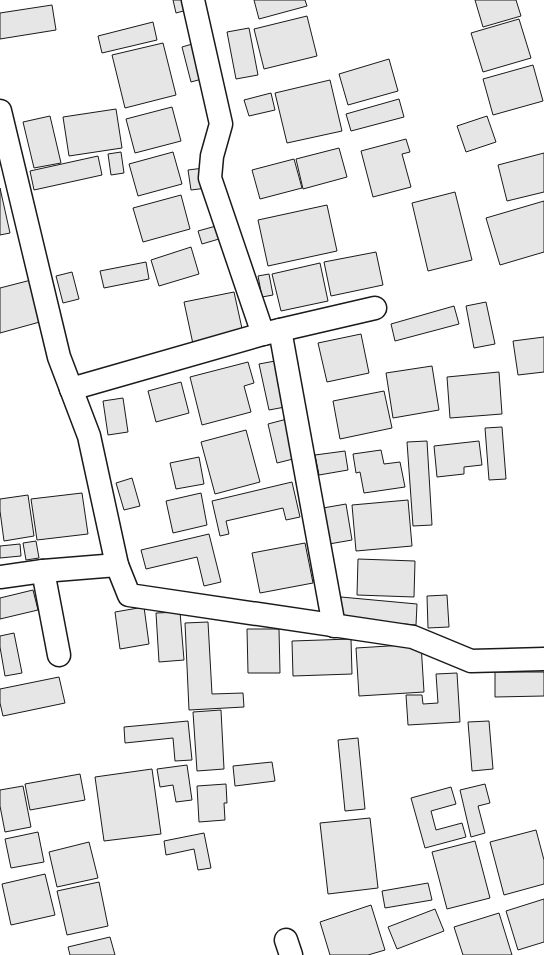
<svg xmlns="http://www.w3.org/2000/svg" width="544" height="955" font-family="'Work Sans',sans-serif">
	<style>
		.building { fill: #e6e6e6; stroke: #1a1a1a }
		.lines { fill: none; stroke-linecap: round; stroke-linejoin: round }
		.minor-casing { stroke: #1a1a1a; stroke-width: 25 }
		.minor { stroke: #fff; stroke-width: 22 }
	</style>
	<rect width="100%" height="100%" fill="#fff"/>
	<!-- building -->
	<g class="building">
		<path d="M173 0H188L191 9 176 13Z"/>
		<path d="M254 0H305L307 6 259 19Z"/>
		<path d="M475 0H516L521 16 483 27Z"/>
		<path d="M52 5 56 30 0 39V13Z"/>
		<path d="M307 16 317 56 264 69 254 29Z"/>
		<path d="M519 19 531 58 483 72 471 33Z"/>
		<path d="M153 22 157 40 102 53 98 36Z"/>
		<path d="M249 28 258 75 236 79 227 32Z"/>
		<path d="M199 42 209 77 191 82 182 47Z"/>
		<path d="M163 43 176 95 125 108 112 55Z"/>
		<path d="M389 59 398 91 348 105 339 74Z"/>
		<path d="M533 65 543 101 493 115 483 79Z"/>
		<path d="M330 80 342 131 287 143 275 93Z"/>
		<path d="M271 93 275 110 249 116 244 100Z"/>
		<path d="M399 99 404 117 351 131 346 114Z"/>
		<path d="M172 107 181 141 135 153 126 119Z"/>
		<path d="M116 109 122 148 69 156 63 117Z"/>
		<path d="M50 116 61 163 34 168 23 122Z"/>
		<path d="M487 116 496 142 466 152 457 126Z"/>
		<path d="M406 139 410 152 402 154 411 187 373 197 361 151Z"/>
		<path d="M339 148 347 177 303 189 296 159Z"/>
		<path d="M121 152 124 173 111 175 108 154Z"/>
		<path d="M173 152 182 184 138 196 129 164Z"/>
		<path d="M544 153V192L507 201 498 165Z"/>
		<path d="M98 156 102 175 34 190 30 171Z"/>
		<path d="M294 159 302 188 260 199 252 170Z"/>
		<path d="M204 168 207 188 191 190 188 170Z"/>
		<path d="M0 188 10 233 0 235Z"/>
		<path d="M455 192 472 260 428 271 412 203Z"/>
		<path d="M181 195 190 229 143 242 133 208Z"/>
		<path d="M544 201V252L500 265 486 218Z"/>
		<path d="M327 205 337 251 268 266 258 220Z"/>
		<path d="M216 226 219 239 202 244 198 231Z"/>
		<path d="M191 247 199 274 159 286 151 260Z"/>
		<path d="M376 252 383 285 331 296 324 262Z"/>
		<path d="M146 262 149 279 104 288 100 271Z"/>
		<path d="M320 263 328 301 281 311 272 274Z"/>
		<path d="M72 272 79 299 63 303 56 276Z"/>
		<path d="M269 274 273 295 262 297 258 276Z"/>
		<path d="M35 279 47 320 0 333V288Z"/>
		<path d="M234 292 243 333 193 344 184 302Z"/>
		<path d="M486 302 495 344 474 348 466 306Z"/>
		<path d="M454 306 459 324 395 341 391 324Z"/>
		<path d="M361 334 369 373 327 382 318 343Z"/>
		<path d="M544 337V372L518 375 513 341Z"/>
		<path d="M275 361 285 407 269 410 259 364Z"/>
		<path d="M248 362 254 383 244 386 251 412 202 425 190 377Z"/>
		<path d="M432 366 439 410 393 418 386 373Z"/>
		<path d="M499 372 502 414 450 418 447 377Z"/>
		<path d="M181 382 189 413 156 422 148 391Z"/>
		<path d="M384 391 392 428 340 439 333 401Z"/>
		<path d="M123 398 128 432 108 435 103 401Z"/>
		<path d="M287 419 297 458 277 463 268 424Z"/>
		<path d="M502 427 506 479 489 480 485 428Z"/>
		<path d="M246 430 260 482 215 494 201 442Z"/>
		<path d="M427 441 432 525 413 526 407 442Z"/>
		<path d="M479 441 482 465 464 467V474L437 477 434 446Z"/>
		<path d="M381 450 384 464 400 462 405 487 364 493 360 472 356 473 353 454Z"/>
		<path d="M345 451 348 470 319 475 315 455Z"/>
		<path d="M199 457 204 484 176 489 170 463Z"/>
		<path d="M132 478 140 506 124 510 116 483Z"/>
		<path d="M292 482 300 517 286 520 283 508 226 521 229 534 220 536 212 501Z"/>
		<path d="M82 493 88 534 37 540 31 499Z"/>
		<path d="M201 493 207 525 173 533 166 501Z"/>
		<path d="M28 495 34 536 4 541 0 511V499Z"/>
		<path d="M408 500 412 546 356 551 352 505Z"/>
		<path d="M346 504 352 540 329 544 323 508Z"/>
		<path d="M209 534 221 582 204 586 197 557 146 569 141 550Z"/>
		<path d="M36 541 39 558 26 560 23 543Z"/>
		<path d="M305 543 313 583 260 593 252 553Z"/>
		<path d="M20 544 21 556 0 558V546Z"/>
		<path d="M358 559 415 561 414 597 357 595Z"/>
		<path d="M33 590 38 610 0 619V598Z"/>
		<path d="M447 595 449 627 428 628 427 596Z"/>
		<path d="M341 597 417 604 416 625 339 618Z"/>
		<path d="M144 607 149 644 120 649 115 612Z"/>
		<path d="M180 612 184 660 159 662 156 613Z"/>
		<path d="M208 622 212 694 243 693 244 707 189 710 185 623Z"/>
		<path d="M247 629H279L280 673H248Z"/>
		<path d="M14 633 22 673 5 676 0 647V636Z"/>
		<path d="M351 639 352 674 293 676 292 641Z"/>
		<path d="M421 644 424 692 359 696 356 648Z"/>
		<path d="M495 672H544V696L495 697Z"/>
		<path d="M457 673 460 722 408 725 406 695H422L423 704 438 703 436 674Z"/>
		<path d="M59 677 65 703 3 716 0 703V689Z"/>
		<path d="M221 710 224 769 197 771 193 712Z"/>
		<path d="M188 721 192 760 175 761 173 738 125 743 124 727Z"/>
		<path d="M489 721 493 769 472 771 468 722Z"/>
		<path d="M358 738 365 809 345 811 338 740Z"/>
		<path d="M272 762 275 781 235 786 233 766Z"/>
		<path d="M187 765 192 800 176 802 173 785 160 787 157 769Z"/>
		<path d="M152 769 161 834 104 841 95 777Z"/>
		<path d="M80 774 85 800 30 810 25 784Z"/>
		<path d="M226 784 227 803H224L225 820 199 822 197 786Z"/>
		<path d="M485 784 490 803 478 806 485 833 471 837 460 790Z"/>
		<path d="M23 786 31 827 5 832 0 806V790Z"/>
		<path d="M451 787 456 804 431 811 436 830 462 823 466 837 425 848 411 798Z"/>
		<path d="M370 818 378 888 328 894 320 823Z"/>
		<path d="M536 830 544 860V884L504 895 490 842Z"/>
		<path d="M38 832 44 862 11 868 5 839Z"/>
		<path d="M204 833 211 868 198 870 194 849 166 855 164 841Z"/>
		<path d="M475 841 490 898 447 909 432 852Z"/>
		<path d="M89 842 98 878 57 887 49 852Z"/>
		<path d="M45 874 55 915 11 925 2 884Z"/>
		<path d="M99 882 108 926 67 935 57 891Z"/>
		<path d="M428 883 432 900 385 908 382 891Z"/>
		<path d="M544 899V942L518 950 506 911Z"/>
		<path d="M371 905 385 950 368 955H330L320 922Z"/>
		<path d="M435 909 444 931 397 949 388 927Z"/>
		<path d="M499 913 512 955H463L454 927Z"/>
		<path d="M110 937 115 955H70L68 947Z"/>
	</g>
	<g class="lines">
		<!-- minor casing -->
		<g class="minor-casing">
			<g id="minor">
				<path d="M193 0 221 124 212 156 210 178 263 334"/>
				<path d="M0 111 59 357 89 436 117 565"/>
				<path d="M280 330 334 626"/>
				<path d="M71 389 263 334 375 308"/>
				<path d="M43 571 59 655"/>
				<path d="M0 577 43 571 117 565 129 595 413 637 471 661 544 659"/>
				<path d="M286 940 291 955"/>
			</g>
		</g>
		<!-- minor -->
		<use href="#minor" class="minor"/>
	</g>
</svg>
